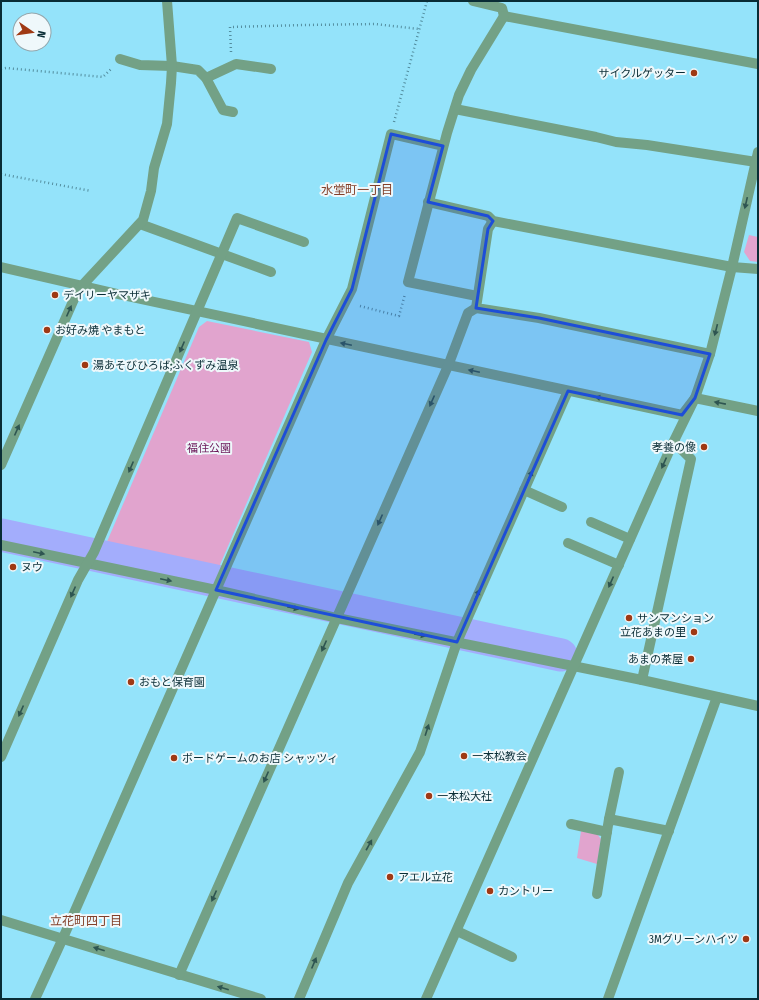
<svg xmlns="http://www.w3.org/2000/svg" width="759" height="1000" font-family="'Fira Sans Condensed','Noto Sans JP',sans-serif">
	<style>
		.green { fill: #e1a4ce }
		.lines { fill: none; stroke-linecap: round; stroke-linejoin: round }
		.river { stroke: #a3adfc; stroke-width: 33 }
		.path { stroke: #538d9e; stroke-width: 2.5; stroke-dasharray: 1 3; stroke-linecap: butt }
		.minor { stroke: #73a186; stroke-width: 10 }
		.oneway { fill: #2e5551 }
		.marked { fill: #1d4ed8; fill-opacity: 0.2; stroke: #1d4ed8; stroke-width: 3; stroke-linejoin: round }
		.poi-dot { fill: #9f3914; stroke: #eff8fb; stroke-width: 1.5 }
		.labels { text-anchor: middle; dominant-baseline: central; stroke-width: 4; stroke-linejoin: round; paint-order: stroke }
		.poi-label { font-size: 11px; fill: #092c35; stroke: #eff8fb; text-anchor: start }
		.park-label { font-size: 11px; fill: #6a1658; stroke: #eff8fb }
		.neighbourhood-label { font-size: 12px; fill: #833f29; stroke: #eff8fb }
	</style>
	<rect width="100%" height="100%" fill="#94e3fa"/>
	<!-- green -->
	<g class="green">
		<path d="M749 235 758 237V262L750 261 744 252Z"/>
		<path d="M207 321 309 342 312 352 219 567 211 574 109 551 106 544 199 327Z"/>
		<path d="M581 831 597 834 601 839 597 864 577 858Z"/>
	</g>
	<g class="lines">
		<!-- river -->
		<path class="river" d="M1 535 561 655"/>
		<!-- path -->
		<g class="path">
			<path d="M231 52 230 27 305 25 375 24 419 29"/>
			<path d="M1 69 6 68 103 77 111 69"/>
			<path d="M394 122 427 1"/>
			<path d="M1 174 91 191"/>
			<path d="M360 306 399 316 405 294"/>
		</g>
		<!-- minor -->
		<g class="minor">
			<path d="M473 1 502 8 504 16 758 64"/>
			<path d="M120 59 140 65 172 66 198 70 206 78 223 110 233 112"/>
			<path d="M206 78 236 64 271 69"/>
			<path d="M455 109 596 137 616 142 647 145 756 162"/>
			<path d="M428 202 488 216 493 221 732 267 758 269"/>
			<path d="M493 221 488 229 476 308 539 318 710 354"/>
			<path d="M140 224 271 272"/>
			<path d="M1 267 122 295 682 415 695 398 758 411"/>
			<path d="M477 296 408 282 447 133 459 95 471 70 504 16"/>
			<path d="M1 465 78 290 143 220 151 191 154 168 167 124 171 83 172 66 167 1"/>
			<path d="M524 490 562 507"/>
			<path d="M591 522 630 539"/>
			<path d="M568 543 619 565"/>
			<path d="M1 545 216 590 337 618 642 680 758 706"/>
			<path d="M642 680 691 459 674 442"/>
			<path d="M1 757 78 580 94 552 237 218 304 242"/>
			<path d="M609 819 619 772"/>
			<path d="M571 824 607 832"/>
			<path d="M597 894 609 819 669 831"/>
			<path d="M1 920 261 999"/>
			<path d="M457 931 512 957"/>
			<path d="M179 975 448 366 468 313 476 308"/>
			<path d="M35 999 63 938 326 340 352 289 391 134 443 146"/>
			<path d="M299 999 348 883 420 752 457 642 568 391"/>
			<path d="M426 999 671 447 695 398 710 354 732 267 758 152"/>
			<path d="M608 999 717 697"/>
		</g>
	</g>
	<!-- one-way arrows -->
	<defs><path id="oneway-solid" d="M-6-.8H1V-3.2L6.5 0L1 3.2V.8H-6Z"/></defs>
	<g class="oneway">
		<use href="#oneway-solid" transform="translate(746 203) rotate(103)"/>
		<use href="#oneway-solid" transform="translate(69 311) rotate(-66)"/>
		<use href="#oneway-solid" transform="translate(716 330) rotate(104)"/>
		<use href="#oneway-solid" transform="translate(346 344) rotate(-168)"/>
		<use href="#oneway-solid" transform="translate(182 347) rotate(113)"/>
		<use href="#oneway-solid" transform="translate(474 371) rotate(-168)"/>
		<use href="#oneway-solid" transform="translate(601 398) rotate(-168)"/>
		<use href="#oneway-solid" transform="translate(432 401) rotate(114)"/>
		<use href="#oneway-solid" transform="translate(720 403) rotate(-169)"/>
		<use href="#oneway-solid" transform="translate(17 430) rotate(-66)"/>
		<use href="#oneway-solid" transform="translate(664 463) rotate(114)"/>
		<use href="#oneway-solid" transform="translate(131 467) rotate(113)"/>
		<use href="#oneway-solid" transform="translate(530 476) rotate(-66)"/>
		<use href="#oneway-solid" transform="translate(380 520) rotate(114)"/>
		<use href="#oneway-solid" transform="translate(39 553) rotate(12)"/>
		<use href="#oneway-solid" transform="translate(166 580) rotate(12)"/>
		<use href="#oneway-solid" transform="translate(611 582) rotate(114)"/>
		<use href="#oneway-solid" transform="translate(73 592) rotate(114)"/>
		<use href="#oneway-solid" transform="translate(477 595) rotate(-66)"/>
		<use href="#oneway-solid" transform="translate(293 608) rotate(13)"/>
		<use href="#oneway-solid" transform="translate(420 635) rotate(11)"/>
		<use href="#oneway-solid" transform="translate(324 646) rotate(114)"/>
		<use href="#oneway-solid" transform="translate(21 711) rotate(114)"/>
		<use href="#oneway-solid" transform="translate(427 730) rotate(-72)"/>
		<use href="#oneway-solid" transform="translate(266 777) rotate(114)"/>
		<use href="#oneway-solid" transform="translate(369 845) rotate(-61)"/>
		<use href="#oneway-solid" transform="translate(214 896) rotate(114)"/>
		<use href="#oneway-solid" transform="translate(99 949) rotate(-162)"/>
		<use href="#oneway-solid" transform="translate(314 963) rotate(-67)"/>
		<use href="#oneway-solid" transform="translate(223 988) rotate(-164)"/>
	</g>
	<!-- marked area -->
	<path class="marked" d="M391 134 443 146 428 202 488 216 493 221 488 229 476 308 539 318 710 354 695 398 682 415 568 391 457 642 216 590 326 340 352 289Z"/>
	<!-- markers -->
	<g class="poi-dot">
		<circle cx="694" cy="73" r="4"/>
		<circle cx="55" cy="295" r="4"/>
		<circle cx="47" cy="330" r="4"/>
		<circle cx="85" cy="365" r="4"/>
		<circle cx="704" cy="447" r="4"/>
		<circle cx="13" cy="567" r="4"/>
		<circle cx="629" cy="618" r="4"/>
		<circle cx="694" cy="632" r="4"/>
		<circle cx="691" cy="659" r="4"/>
		<circle cx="131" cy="682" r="4"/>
		<circle cx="464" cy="756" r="4"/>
		<circle cx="174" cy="758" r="4"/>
		<circle cx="429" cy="796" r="4"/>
		<circle cx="390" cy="877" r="4"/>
		<circle cx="490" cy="891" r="4"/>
		<circle cx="746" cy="939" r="4"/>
	</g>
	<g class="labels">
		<!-- poi labels -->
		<g class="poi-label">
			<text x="686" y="73" text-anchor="end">サイクルゲッター</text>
			<text x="63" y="295">デイリーヤマザキ</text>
			<text x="55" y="330">お好み焼 やまもと</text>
			<text x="93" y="365">湯あそびひろば;ふくずみ温泉</text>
			<text x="696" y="447" text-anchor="end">孝養の像</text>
			<text x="21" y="567">ヌウ</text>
			<text x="637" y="618">サンマンション</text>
			<text x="686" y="632" text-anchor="end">立花あまの里</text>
			<text x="683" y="659" text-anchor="end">あまの茶屋</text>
			<text x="139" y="682">おもと保育園</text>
			<text x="472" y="756">一本松教会</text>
			<text x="182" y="758">ボードゲームのお店 シャッツィ</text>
			<text x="437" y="796">一本松大社</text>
			<text x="398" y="877">アエル立花</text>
			<text x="498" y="891">カントリー</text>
			<text x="738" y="939" text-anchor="end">3Mグリーンハイツ</text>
		</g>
		<!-- park labels -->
		<g class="park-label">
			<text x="209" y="448">福住公園</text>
		</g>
		<!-- neighbourhood labels -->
		<g class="neighbourhood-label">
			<text x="357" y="190">水堂町一丁目</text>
			<text x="86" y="921">立花町四丁目</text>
		</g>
	</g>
	<!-- border -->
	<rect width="759" height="1000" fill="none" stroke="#092c35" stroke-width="4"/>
	<!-- north arrow -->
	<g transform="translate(32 32) rotate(103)"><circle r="19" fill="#eff8fb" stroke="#93a6ac"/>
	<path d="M0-3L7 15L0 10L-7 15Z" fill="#9f3914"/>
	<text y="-6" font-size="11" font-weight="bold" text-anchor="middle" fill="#092c35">N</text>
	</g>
</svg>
